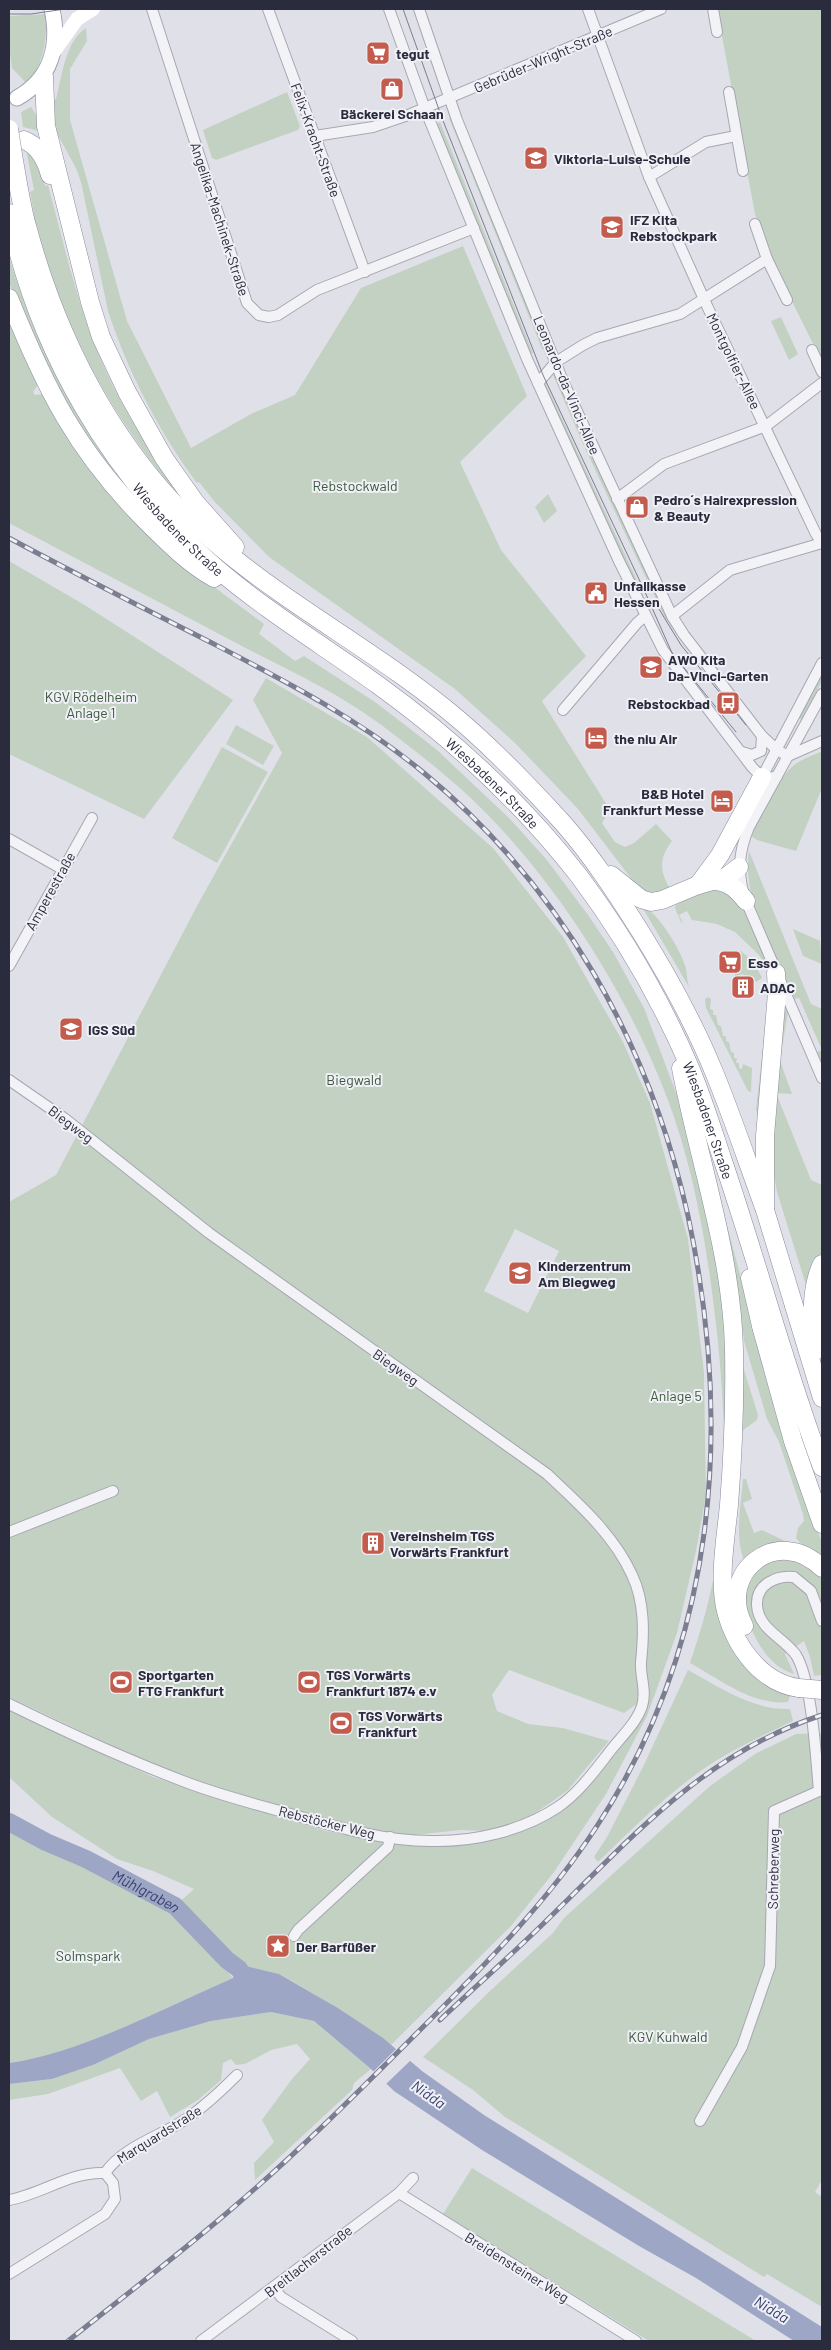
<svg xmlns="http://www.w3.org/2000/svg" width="831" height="2350" font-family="Barlow,sans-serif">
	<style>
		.green { fill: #c2d1c2; fill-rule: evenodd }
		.water { fill: #9ea6c6 }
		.pier { fill: #e0e1e8 }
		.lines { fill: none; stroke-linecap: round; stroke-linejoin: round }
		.river { stroke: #9ea6c6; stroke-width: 18 }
		.minor-casing { stroke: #a6a7b2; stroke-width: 12 }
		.primary-casing { stroke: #a0a3b3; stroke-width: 17 }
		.motorway-casing { stroke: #898b9e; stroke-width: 19 }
		.minor { stroke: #f3f3f7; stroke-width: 10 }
		.secondary { stroke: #fff; stroke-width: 14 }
		.primary { stroke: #fff; stroke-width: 15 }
		.motorway { stroke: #fff; stroke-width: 18 }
		.tram { stroke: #7b7d90; stroke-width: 1 }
		.rail-casing { stroke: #7b7d90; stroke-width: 5 }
		.rail { stroke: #f0f0f6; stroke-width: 3; stroke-dasharray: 9; stroke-linecap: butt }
		.motorway-bridge-casing { stroke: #898b9e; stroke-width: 19; stroke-linecap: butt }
		.motorway-bridge { stroke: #fff; stroke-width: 18 }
		.labels { text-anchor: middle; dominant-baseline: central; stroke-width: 4; stroke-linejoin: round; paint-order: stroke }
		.poi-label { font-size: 14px; font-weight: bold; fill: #2a2c3e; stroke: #f0f0f6; text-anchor: start }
		.street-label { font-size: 14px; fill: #2a2c3e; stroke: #f0f0f6 }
		.park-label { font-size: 14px; fill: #38593b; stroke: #f0f0f6 }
		.water-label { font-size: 15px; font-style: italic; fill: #37416f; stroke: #f0f0f6 }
	</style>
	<rect width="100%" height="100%" fill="#e0e1e8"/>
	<!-- green -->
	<g class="green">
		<path d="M717 9H822V362L774 265 755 214Z"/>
		<path d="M46 14C47 41 44 63 27 84L12 68 9 47V16Z"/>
		<path d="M86 28 87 41 70 69V120L127 321 191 448 251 414 295 395 361 288 463 246 527 396 460 462 501 550 586 656 542 701 610 810 602 823 615 842 625 847 634 843 656 824 672 841C659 858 659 872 671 890L657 895 640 890 578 809 516 744 455 689 269 557 214 501 199 482 197 483C159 432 128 372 108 311L81 182 76 168 54 128 53 101 56 99C62 77 65 41 86 28Z"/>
		<path d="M287 92 300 126 298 130 216 160 212 158 203 130Z"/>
		<path d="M31 107 37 116 39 131 23 127 21 112Z"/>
		<path d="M453 117 546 347 542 349 449 118Z"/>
		<path d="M440 122 533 353 529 354 437 124Z"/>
		<path d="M26 149 39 163 45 186 48 185C64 244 77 304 101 360 122 410 153 454 182 499 113 419 67 335 38 233 34 219 33 206 30 192L34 190Z"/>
		<path d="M9 257C36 345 72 415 127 489H123L66 408 21 314 9 282Z"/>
		<path d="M9 317 39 383 33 392 35 395 43 394 206 581 264 624 259 634 295 661 304 656 375 702 409 728 437 750 510 819 546 859 588 915 613 952 644 1008 686 1119 719 1256 729 1382 718 1594 780 1691 790 1696 788 1702C753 1706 719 1679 690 1663 701 1630 711 1597 716 1563 728 1488 725 1408 717 1333 708 1253 695 1170 666 1095 628 996 562 891 488 815 456 782 417 752 380 724 337 692 286 669 238 644 162 604 85 563 9 523Z"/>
		<path d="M781 317 798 354 789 360 771 321Z"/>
		<path d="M556 373 573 416 678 637 664 616 584 446 553 375Z"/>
		<path d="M545 382 639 585 657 634 543 385Z"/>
		<path d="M548 494 557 511 544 523 535 507Z"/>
		<path d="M9 561 83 604 233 700 144 819 9 754Z"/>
		<path d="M822 672V681L801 720 799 716Z"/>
		<path d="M266 678 367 737 493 848 563 937 623 1042 650 1103 688 1239 704 1373 706 1495 696 1551 677 1633 647 1716 606 1794 554 1872 511 1926 391 2045 338 2008 292 1981 279 1974 246 1966 175 1906 194 1889 153 1871 117 1859 52 1817 9 1777V1710L153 1777 326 1831 384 1842 484 1838 524 1829 566 1803 615 1755 642 1719 649 1695 624 1713 509 1670 492 1695 497 1711 528 1724 563 1728 609 1741 567 1791 524 1821 486 1831 461 1830 405 1836 320 1819 191 1779 140 1759 9 1697V1202L56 1175 197 906 282 753 253 700ZM515 1229 559 1251 528 1313 484 1291Z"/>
		<path d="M236 725 274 746 263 765 226 744Z"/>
		<path d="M222 747 268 772 217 863 172 838Z"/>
		<path d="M820 752 822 753V788L796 851 757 840 751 836C759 816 776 780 793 766 800 760 811 756 820 752Z"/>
		<path d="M749 851 811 1004 822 1009V1063L817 1052 822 1050 799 998 795 999C774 953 742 903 749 851Z"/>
		<path d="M719 888 742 905 763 951 772 981 760 1119 756 1110 770 982 768 972 759 955 735 932 717 924 692 920 687 911 679 915 683 923 681 922 675 908 676 905 693 895Z"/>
		<path d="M641 905C659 913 680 949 686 968 687 974 687 981 689 987Z"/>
		<path d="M793 929 820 941 822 964 803 956Z"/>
		<path d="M741 951C751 959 757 967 762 978L756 982 754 979 742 974 736 977 731 968 741 963 736 953Z"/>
		<path d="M781 994 788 1011 780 1061 792 1094 776 1093 811 1180 822 1185V1253L811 1272 806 1285 777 1192 770 1152Z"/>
		<path d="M708 997 711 999 710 1009 713 1010V1015H716L718 1025 721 1026 723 1036H726V1041L729 1042 731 1052 734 1053V1058H737L736 1063H739V1068L742 1069 743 1064 752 1068 751 1092 748 1091 706 1008 705 999Z"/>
		<path d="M705 1143 761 1353 807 1505 822 1542V1559L805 1549 796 1538 798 1528 804 1521 803 1514 779 1442 767 1419 744 1341 733 1264Z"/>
		<path d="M741 1360 758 1415 757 1420 742 1431Z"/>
		<path d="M743 1479H746L752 1499 743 1503 754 1533 762 1530 789 1543 745 1563C734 1537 741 1506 743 1479Z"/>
		<path d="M788 1555 822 1575V1675L814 1676 810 1657 804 1641 785 1654 794 1674C763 1665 751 1630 741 1602L757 1565Z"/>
		<path d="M688 1670C721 1688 752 1710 790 1709L793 1721C762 1736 730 1750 702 1770 664 1797 631 1830 598 1862L594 1857 607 1837 643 1767Z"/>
		<path d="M822 1733V2180L815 2192 822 2197V2307L767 2274 764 2277 505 2117 473 2090 423 2057 491 1990 553 1933 564 1918 710 1786 755 1754 796 1734Z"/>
		<path d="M9 1832 170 1904 233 1978C166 2007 81 2053 9 2063Z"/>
		<path d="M271 2012 314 2021 371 2069 354 2083 352 2090 255 2180 254 2163 274 2142 262 2120 292 2079 310 2059 297 2044 271 2050 245 2064 236 2065 231 2059 223 2063 221 2080 198 2100 170 2117 157 2091 141 2101 120 2068 48 2094 9 2100V2084L52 2079 93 2065 149 2039 211 2021Z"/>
		<path d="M472 2168 756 2341H649L443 2214Z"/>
	</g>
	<!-- water -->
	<path class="water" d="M246 1966 279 1974 338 2008 383 2038 422 2071 484 2115 822 2327V2341H794L696 2278 639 2246 482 2150 394 2091 371 2069 314 2021 271 2012 211 2021 149 2039 93 2065 52 2079 9 2084V2063C81 2053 166 2007 233 1978L239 1969Z"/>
	<!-- pier -->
	<path class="pier" d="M398 2047 412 2059 385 2085 372 2073Z"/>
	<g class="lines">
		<!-- river -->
		<path class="river" id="s1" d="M9 1822 46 1842 86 1859 175 1906 227 1960 239 1969 251 1988"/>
		<!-- minor casing -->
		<g class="minor-casing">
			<g id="minor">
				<path d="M152 9 247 303 259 315 269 317 278 315 317 290 474 228"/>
				<path d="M268 9 365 272"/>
				<path d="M389 9 425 109 527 359 618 559 663 650 752 767C760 776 765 780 777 776"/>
				<path d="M419 9 457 120 563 381 672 616 684 635 762 736 777 750 788 756"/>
				<path d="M588 9 649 177 708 308 816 534 822 543"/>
				<path d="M713 9 717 32"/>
				<path d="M729 92 743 171"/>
				<path d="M315 136 373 127 408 115 661 9"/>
				<path d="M649 177 706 142 736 136"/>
				<path d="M755 224 767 259 787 300"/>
				<path d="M812 350 822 372"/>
				<path d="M538 383 556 362 583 345 597 338 680 314 767 259"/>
				<path d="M617 499 664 464 766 426 822 383"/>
				<path d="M672 616 730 570 822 543"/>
				<path d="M822 694 749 827C738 853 737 875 746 901L822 1078"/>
				<path d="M563 710 637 623 645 616"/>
				<path d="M742 752 752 755 761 751 762 736"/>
				<path d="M788 756 822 741"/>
				<path d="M762 777 822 663"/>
				<path d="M9 839 62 869"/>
				<path d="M9 966 92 818"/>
				<path d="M9 1080 64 1118 209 1233 547 1474C579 1504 614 1535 632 1575 645 1602 644 1634 641 1662 640 1677 647 1691 642 1706 637 1722 622 1736 611 1750 596 1769 579 1793 558 1807 522 1831 474 1842 431 1841 383 1841 333 1826 287 1813 254 1804 220 1795 188 1783 127 1760 68 1733 9 1704"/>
				<path d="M9 1532 113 1491"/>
				<path d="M294 1936 298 1930 388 1847 390 1837"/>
				<path d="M700 2121 742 2047 770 1966 774 1811 819 1791C816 1758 812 1681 796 1655 784 1638 758 1629 757 1605 756 1584 777 1575 794 1577L811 1591 822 1621"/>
				<path d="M105 2173C123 2147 158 2137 183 2121 203 2108 220 2092 237 2075"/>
				<path d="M399 2193 636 2341"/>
				<path d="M9 2200C42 2194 71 2171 105 2173L113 2183 115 2199 105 2214 9 2274"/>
				<path d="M274 2287 281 2297 352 2341"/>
				<path d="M201 2341 399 2193 413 2178"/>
			</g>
		</g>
		<!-- primary casing -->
		<g class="primary-casing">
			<path id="primary" d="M17 98C51 79 60 46 52 9"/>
		</g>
		<!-- motorway casing -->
		<g class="motorway-casing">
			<g id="motorway">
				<path d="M44 76 46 126 90 302 101 337 127 392 164 458 195 502 235 547"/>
				<path d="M24 140C39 146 46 160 50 175"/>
				<path d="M14 161C18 182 21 205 27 226 60 350 124 469 225 551 299 612 385 657 458 719 495 750 530 787 562 822 592 856 616 893 640 931 668 976 694 1023 714 1072 733 1118 748 1164 765 1210"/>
				<path id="s2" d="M9 213C37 349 110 475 215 567 266 611 324 646 378 685 453 739 522 803 579 876 624 936 662 1002 691 1070 703 1099 712 1128 722 1158 757 1260 784 1365 822 1467"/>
				<path d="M9 298C45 388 77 452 147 522 167 542 189 564 214 578"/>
				<path d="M611 875 641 899 651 902 662 900 698 885 726 877 739 867"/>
				<path d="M717 881C731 883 738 891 746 901"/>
				<path d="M698 885 720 855 762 777"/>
				<path d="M776 973 777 993 765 1136V1210L822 1398"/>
				<path d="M681 1068C699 1162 732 1254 734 1350 735 1402 733 1454 729 1505 726 1536 718 1580 726 1611 735 1646 761 1683 799 1688"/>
				<path d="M750 1278 761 1326 793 1441 822 1524"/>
				<path d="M815 1351C813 1322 809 1291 822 1264"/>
				<path d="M744 1626C716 1572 778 1524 822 1568"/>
			</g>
		</g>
		<!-- minor -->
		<use href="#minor" class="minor"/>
		<!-- secondary -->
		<path class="secondary" d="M53 53 77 19 93 9"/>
		<!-- primary -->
		<use href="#primary" class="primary"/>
		<!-- motorway -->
		<use href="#motorway" class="motorway"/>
		<!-- tram -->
		<g class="tram">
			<path d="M403 9 442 118 543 375 645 592 672 653 736 732"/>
			<path d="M9 14H31L65 9"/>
			<path d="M659 609 681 645 746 725"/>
		</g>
		<!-- rail casing -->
		<g class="rail-casing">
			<g id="rail">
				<path d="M9 538C76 574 143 608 210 642 285 681 359 719 424 773 561 886 650 1044 688 1216 733 1427 717 1642 597 1826 545 1906 476 1974 409 2041 352 2098 296 2154 235 2206 181 2253 124 2296 68 2341"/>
				<path d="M440 2020C474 1988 509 1957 543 1924 630 1840 702 1754 822 1715"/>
			</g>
		</g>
		<!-- rail -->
		<use href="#rail" class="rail"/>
		<!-- motorway-bridge casing -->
		<g class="motorway-bridge-casing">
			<g id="motorway-bridge">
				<path d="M9 129 14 161"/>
				<path d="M799 1688 822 1690"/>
			</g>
		</g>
		<!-- motorway-bridge -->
		<use href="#motorway-bridge" class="motorway-bridge"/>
	</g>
	<!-- icons -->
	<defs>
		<g id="supermarket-square" transform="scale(1.25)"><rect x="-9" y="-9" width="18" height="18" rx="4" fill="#c45c4e" stroke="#f0f0f6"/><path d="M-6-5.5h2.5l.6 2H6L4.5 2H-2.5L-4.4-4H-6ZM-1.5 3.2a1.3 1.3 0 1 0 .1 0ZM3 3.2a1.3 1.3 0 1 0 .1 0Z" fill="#fff"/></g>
		<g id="shop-square" transform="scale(1.25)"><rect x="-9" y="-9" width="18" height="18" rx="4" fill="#c45c4e" stroke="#f0f0f6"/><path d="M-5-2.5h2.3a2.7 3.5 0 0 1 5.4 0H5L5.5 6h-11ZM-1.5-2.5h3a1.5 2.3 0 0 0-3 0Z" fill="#fff"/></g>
		<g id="school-square" transform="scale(1.25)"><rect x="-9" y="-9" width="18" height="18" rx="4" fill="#c45c4e" stroke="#f0f0f6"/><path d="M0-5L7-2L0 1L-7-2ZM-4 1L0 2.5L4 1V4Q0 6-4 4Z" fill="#fff"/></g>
		<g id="civic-square" transform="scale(1.25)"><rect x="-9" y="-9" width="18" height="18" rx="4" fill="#c45c4e" stroke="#f0f0f6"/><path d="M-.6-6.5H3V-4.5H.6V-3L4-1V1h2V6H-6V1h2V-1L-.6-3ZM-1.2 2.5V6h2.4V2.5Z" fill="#fff"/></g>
		<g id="bus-square" transform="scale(1.25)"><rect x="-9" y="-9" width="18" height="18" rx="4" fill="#c45c4e" stroke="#f0f0f6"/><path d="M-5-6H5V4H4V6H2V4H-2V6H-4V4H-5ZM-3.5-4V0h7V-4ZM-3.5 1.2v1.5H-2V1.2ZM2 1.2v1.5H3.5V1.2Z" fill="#fff"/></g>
		<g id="hotel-square" transform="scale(1.25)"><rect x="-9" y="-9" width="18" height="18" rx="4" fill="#c45c4e" stroke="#f0f0f6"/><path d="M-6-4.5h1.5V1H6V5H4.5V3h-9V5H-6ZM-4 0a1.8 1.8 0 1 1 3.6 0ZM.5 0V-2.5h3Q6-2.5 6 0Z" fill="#fff"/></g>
		<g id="building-square" transform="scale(1.25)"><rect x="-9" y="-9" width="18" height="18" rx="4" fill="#c45c4e" stroke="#f0f0f6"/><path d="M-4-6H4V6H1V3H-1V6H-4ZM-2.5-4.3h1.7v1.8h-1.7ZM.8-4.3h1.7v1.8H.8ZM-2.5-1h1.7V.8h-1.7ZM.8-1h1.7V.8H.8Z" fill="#fff"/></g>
		<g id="stadium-square" transform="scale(1.25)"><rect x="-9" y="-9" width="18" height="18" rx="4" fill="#c45c4e" stroke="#f0f0f6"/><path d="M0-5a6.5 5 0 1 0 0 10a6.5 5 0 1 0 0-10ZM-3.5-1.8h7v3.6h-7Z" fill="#fff"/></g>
		<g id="sight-square" transform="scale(1.25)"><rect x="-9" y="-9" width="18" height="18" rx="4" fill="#c45c4e" stroke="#f0f0f6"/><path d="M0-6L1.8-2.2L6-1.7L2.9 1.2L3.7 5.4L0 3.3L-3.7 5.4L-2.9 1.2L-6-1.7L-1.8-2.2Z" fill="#fff"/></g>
	</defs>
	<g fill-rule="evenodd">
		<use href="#supermarket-square" x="378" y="53"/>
		<use href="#shop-square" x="392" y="89"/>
		<use href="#school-square" x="536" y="158"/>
		<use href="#school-square" x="612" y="227"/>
		<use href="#shop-square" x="637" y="507"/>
		<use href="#civic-square" x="596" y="593"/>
		<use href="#school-square" x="651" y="667"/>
		<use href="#bus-square" x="728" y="703"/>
		<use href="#hotel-square" x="596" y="738"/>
		<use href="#hotel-square" x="722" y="801"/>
		<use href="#supermarket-square" x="730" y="962"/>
		<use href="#building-square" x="743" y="987"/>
		<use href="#school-square" x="71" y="1029"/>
		<use href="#school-square" x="520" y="1273"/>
		<use href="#building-square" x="373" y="1543"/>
		<use href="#stadium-square" x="121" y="1682"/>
		<use href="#stadium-square" x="309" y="1682"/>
		<use href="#stadium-square" x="341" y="1723"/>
		<use href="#sight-square" x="278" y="1946"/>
	</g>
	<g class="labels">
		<!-- poi labels -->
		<g class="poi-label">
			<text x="396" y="53">tegut</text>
			<text x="392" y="113" text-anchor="middle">Bäckerei Schaan</text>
			<text x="554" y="158">Viktoria-Luise-Schule</text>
			<text x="630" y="219">IFZ Kita<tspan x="630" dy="16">Rebstockpark</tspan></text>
			<text x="654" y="499">Pedro´s Hairexpression<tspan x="654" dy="16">&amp; Beauty</tspan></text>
			<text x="614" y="585">Unfallkasse<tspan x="614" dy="16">Hessen</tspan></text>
			<text x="668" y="659">AWO Kita<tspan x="668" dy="16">Da-Vinci-Garten</tspan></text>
			<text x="710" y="703" text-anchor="end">Rebstockbad</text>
			<text x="614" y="738">the niu Air</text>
			<text x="704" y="793" text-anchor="end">B&amp;B Hotel<tspan x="704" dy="16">Frankfurt Messe</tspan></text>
			<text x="748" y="962">Esso</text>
			<text x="760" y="987">ADAC</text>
			<text x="88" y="1029">IGS Süd</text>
			<text x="538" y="1265">Kinderzentrum<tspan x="538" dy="16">Am Biegweg</tspan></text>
			<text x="390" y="1535">Vereinsheim TGS<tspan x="390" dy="16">Vorwärts Frankfurt</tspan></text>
			<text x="138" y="1674">Sportgarten<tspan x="138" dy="16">FTG Frankfurt</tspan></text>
			<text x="326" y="1674">TGS Vorwärts<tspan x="326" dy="16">Frankfurt 1874 e.v</tspan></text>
			<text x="358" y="1715">TGS Vorwärts<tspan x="358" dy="16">Frankfurt</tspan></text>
			<text x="296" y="1946">Der Barfüßer</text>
		</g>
		<!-- street labels -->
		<g class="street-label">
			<text transform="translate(543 59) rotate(-23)">Gebrüder-Wright-Straße</text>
			<text transform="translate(316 140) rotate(70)">Felix-Kracht-Straße</text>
			<text transform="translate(220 219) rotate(72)">Angelika-Machinek-Straße</text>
			<text transform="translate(734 361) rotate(64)">Montgolfier-Allee</text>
			<text transform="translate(567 385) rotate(67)">Leonardo-da-Vinci-Allee</text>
			<text stroke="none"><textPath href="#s2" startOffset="364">Wiesbadener Straße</textPath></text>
			<text stroke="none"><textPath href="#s2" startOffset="769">Wiesbadener Straße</textPath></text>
			<text transform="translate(50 891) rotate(-61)">Amperestraße</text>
			<text stroke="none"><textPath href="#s2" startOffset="1174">Wiesbadener Straße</textPath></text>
			<text transform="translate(71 1124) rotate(37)">Biegweg</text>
			<text transform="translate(396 1367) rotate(35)">Biegweg</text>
			<text transform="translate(327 1822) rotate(14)">Rebstöcker Weg</text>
			<text transform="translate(773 1869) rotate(-89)">Schreberweg</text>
			<text transform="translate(159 2134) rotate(-32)">Marquardstraße</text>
			<text transform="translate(308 2261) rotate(-38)">Breitlacherstraße</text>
			<text transform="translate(517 2267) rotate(32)">Breidensteiner Weg</text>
		</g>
		<!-- park labels -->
		<g class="park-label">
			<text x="355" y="485">Rebstockwald</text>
			<text x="91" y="696">KGV Rödelheim<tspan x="91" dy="16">Anlage 1</tspan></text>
			<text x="354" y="1079">Biegwald</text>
			<text x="676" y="1395">Anlage 5</text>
			<text x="88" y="1955">Solmspark</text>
			<text x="668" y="2036">KGV Kuhwald</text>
		</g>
		<!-- water labels -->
		<g class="water-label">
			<text stroke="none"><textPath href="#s1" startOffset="154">Mühlgraben</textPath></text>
			<text transform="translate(429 2094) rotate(35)">Nidda</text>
			<text transform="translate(772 2309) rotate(31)">Nidda</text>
		</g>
	</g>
	<!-- border -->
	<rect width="831" height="2350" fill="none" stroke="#2a2c3e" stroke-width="20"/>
</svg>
